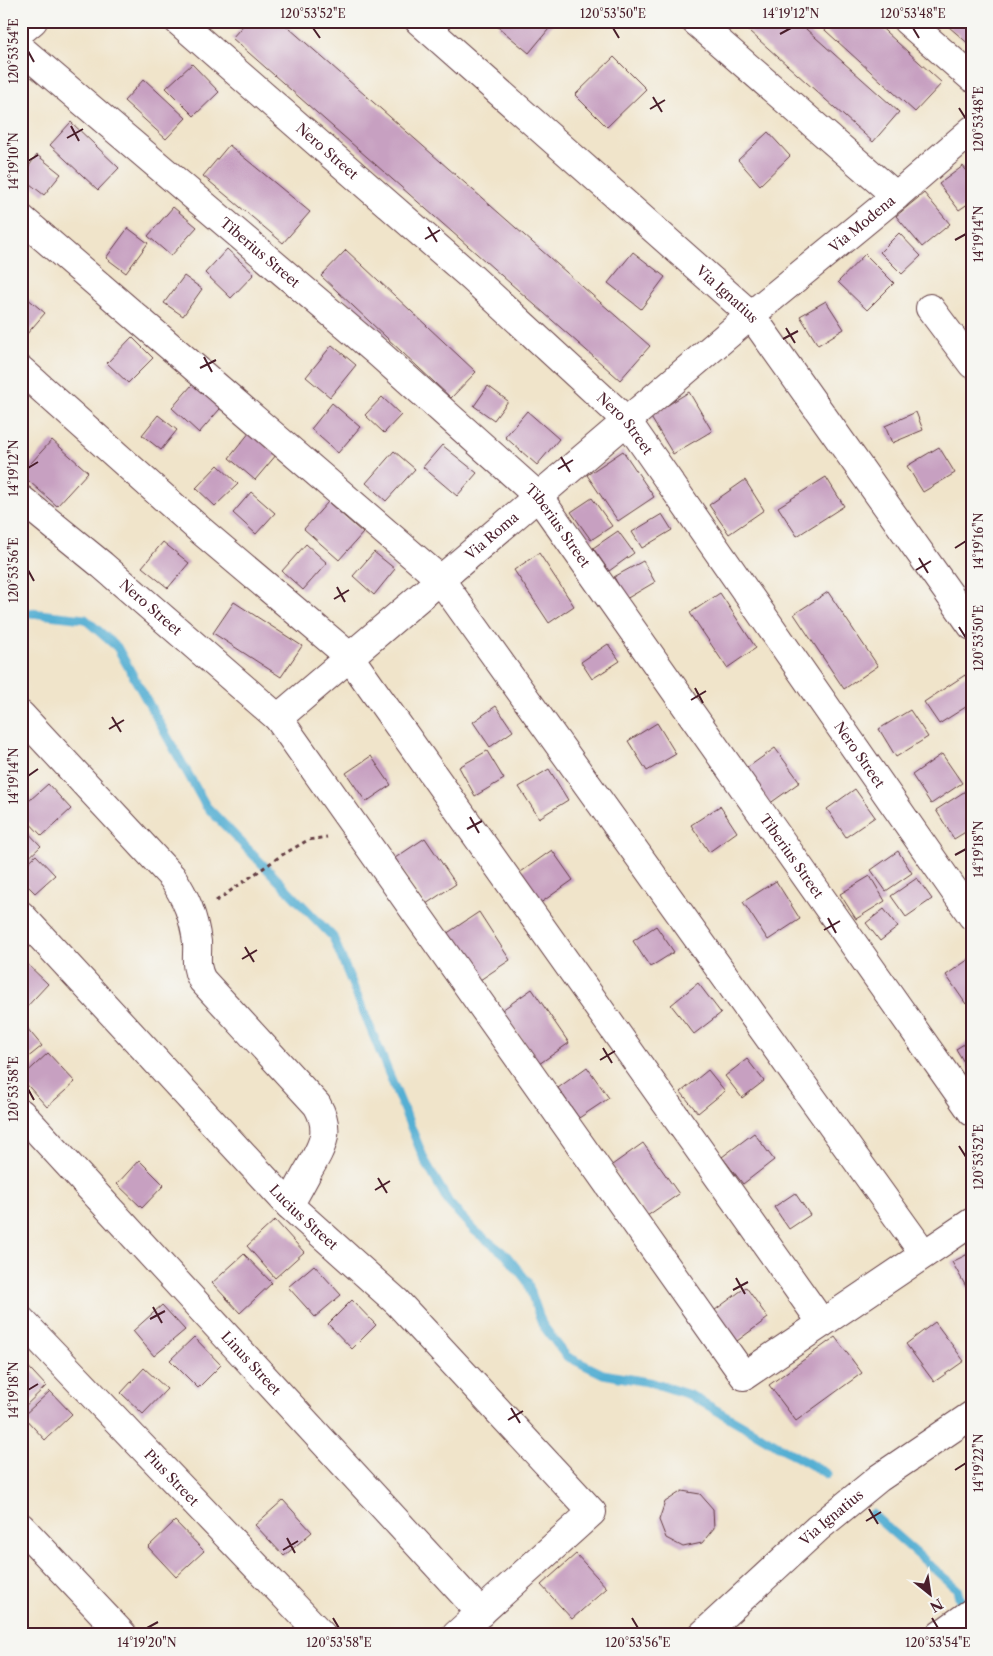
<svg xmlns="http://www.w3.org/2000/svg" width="993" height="1656" font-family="'Libre Caslon Text',serif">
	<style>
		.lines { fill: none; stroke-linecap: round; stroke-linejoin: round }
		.stream { stroke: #55afd3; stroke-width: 9 }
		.building { fill: #c7a0c1 }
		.street-casing { stroke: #633d43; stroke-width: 30 }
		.path { stroke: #633d43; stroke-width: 3; stroke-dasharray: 4 4; stroke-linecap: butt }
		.street { stroke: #fff; stroke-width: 28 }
		.ticks { fill: none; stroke: #4a1f2b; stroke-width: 2 }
		.labels { text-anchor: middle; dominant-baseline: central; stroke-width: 4; stroke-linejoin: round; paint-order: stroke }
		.street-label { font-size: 14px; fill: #4a1f2b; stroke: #f6f6f2 }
		.neatline { fill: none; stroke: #4a1f2b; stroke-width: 2 }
		.ticks-label { font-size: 12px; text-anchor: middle; fill: #4a1f2b }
	</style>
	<rect width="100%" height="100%" fill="#f6f6f2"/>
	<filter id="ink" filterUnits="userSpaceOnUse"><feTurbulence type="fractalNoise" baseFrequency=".02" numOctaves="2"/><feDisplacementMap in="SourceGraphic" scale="10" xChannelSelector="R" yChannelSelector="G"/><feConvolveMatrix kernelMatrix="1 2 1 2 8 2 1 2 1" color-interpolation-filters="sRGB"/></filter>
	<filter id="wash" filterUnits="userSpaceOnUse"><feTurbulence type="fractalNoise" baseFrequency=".0096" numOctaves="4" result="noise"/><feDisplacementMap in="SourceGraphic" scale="20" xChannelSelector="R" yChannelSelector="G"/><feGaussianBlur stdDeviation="1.12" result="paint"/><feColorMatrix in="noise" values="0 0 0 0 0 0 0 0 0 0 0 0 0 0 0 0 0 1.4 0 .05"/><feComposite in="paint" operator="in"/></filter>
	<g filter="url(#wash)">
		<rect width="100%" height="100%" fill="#f0e4ca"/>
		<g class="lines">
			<!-- stream -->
			<g class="stream">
				<path d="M21 612 85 619 117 647 206 806 333 937 424 1159 449 1203 475 1231 506 1255 527 1281 542 1324 566 1356 603 1374 653 1383 690 1395 827 1474"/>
				<path d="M872 1514 957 1589 969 1635"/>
			</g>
		</g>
		<g id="blocks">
			<!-- building -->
			<g class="building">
				<path d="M247 21H281L650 346 620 380 232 38Z"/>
				<path d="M502 21H550L553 24 529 53 498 27Z"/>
				<path d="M741 21H797L899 112 873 142 740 23Z"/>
				<path d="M815 21H874L942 83 915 112Z"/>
				<path d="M942 21H972V47L963 39Z"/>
				<path d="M614 57 646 89 607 127 575 95Z"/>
				<path d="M192 64 219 92 194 116 166 88Z"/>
				<path d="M144 79 186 118 166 139 124 101Z"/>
				<path d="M71 122 119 168 98 190 50 145Z"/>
				<path d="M768 132 790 156 760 185 738 160Z"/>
				<path d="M229 145 310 212 283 243 203 176Z"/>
				<path d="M37 155 61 174 44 195 21 177Z"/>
				<path d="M963 166 972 178V201L959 210 939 184Z"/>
				<path d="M924 193 950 224 922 247 896 216Z"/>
				<path d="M173 207 197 227 171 256 148 236Z"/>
				<path d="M128 228 148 243 126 273 106 258Z"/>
				<path d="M899 233 921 256 902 274 880 252Z"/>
				<path d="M227 249 254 274 231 298 205 273Z"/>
				<path d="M346 250 476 372 451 398 321 276Z"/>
				<path d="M633 252 665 277 641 309 608 283Z"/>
				<path d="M865 254 894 283 867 310 838 282Z"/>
				<path d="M184 276 202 289 183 316 164 303Z"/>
				<path d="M21 293 45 313 26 335 21 331Z"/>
				<path d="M826 301 844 329 818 345 800 316Z"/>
				<path d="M132 337 153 358 128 383 107 363Z"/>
				<path d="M332 345 356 365 330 397 306 377Z"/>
				<path d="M198 378 226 402 199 433 172 408Z"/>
				<path d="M488 386 508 401 494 420 474 406Z"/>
				<path d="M689 392 712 431 673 454 650 416Z"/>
				<path d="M382 397 401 415 384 433 365 415Z"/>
				<path d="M332 403 360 427 338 453 311 429Z"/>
				<path d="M527 411 559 439 537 465 505 437Z"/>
				<path d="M916 412 923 430 892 443 885 426Z"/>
				<path d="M158 415 177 430 161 450 142 435Z"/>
				<path d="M250 432 277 454 255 480 229 458Z"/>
				<path d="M52 440 88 472 57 506 21 474Z"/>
				<path d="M442 445 477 473 457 496 423 467Z"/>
				<path d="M939 447 955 473 923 492 907 466Z"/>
				<path d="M394 451 415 469 386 501 366 483Z"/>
				<path d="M623 451 654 497 618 521 587 475Z"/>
				<path d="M218 465 238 484 215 506 196 488Z"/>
				<path d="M826 477 844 506 797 536 778 507Z"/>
				<path d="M745 480 764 510 729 534 709 505Z"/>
				<path d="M251 492 275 513 256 534 233 513Z"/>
				<path d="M592 498 612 526 591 540 571 512Z"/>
				<path d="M328 502 363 533 339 560 304 529Z"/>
				<path d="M662 514 672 530 642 548 632 532Z"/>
				<path d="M618 531 634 553 609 571 593 548Z"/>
				<path d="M163 542 189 563 168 588 142 567Z"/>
				<path d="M306 544 327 563 303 590 282 571Z"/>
				<path d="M374 552 395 569 374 595 353 576Z"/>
				<path d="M539 553 574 606 549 623 514 570Z"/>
				<path d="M643 561 655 582 626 599 614 577Z"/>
				<path d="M828 592 878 666 844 689 794 614Z"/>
				<path d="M720 593 756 648 727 668 690 613Z"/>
				<path d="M234 602 302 646 281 677 213 633Z"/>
				<path d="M608 644 620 661 592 679 581 662Z"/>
				<path d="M965 675 972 685V703L939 724 924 702Z"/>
				<path d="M496 706 513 731 490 747 473 722Z"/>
				<path d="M910 710 928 737 896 757 879 729Z"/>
				<path d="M657 723 676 754 647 771 628 741Z"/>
				<path d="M775 748 800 782 769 804 744 770Z"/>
				<path d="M487 751 504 779 475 796 459 767Z"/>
				<path d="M942 754 962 783 931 804 912 775Z"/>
				<path d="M371 756 391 785 366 802 346 773Z"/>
				<path d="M549 769 568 800 539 818 519 787Z"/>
				<path d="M48 784 71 809 42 836 21 814V808Z"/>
				<path d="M970 788 972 828 954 839 936 810Z"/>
				<path d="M855 789 875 817 846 837 827 809Z"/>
				<path d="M720 806 737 832 709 852 691 825Z"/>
				<path d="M21 825 41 846 21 865Z"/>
				<path d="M425 838 456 884 426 904 395 858Z"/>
				<path d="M552 850 573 880 539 904 518 874Z"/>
				<path d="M898 851 912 873 886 891 871 870Z"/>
				<path d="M36 855 55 875 35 893 21 879V869Z"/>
				<path d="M870 876 885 901 856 919 840 894Z"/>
				<path d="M917 878 932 899 906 917 891 896Z"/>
				<path d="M776 881 800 919 768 940 743 902Z"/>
				<path d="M884 909 898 927 880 941 866 923Z"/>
				<path d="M479 912 510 960 477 982 446 934Z"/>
				<path d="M656 926 674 952 650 967 633 941Z"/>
				<path d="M972 957V1001L966 1004 946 975Z"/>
				<path d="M23 960 48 984 21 1013V962Z"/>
				<path d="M698 983 721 1013 694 1034 671 1005Z"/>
				<path d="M532 989 569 1043 539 1064 502 1010Z"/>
				<path d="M21 1021 42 1046 21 1063Z"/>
				<path d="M972 1039V1071L970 1072 956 1049Z"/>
				<path d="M48 1053 75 1082 47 1107 21 1078Z"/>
				<path d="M747 1059 764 1081 742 1098 725 1076Z"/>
				<path d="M587 1067 609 1098 579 1118 558 1088Z"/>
				<path d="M708 1070 725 1091 698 1113 681 1092Z"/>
				<path d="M754 1133 774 1160 743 1184 722 1157Z"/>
				<path d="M643 1143 679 1194 647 1216 612 1165Z"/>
				<path d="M139 1160 164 1185 142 1208 117 1184Z"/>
				<path d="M795 1193 810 1215 789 1229 774 1207Z"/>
				<path d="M275 1220 304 1252 275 1278 247 1246Z"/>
				<path d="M972 1252V1297L952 1262Z"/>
				<path d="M244 1254 272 1283 240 1313 212 1283Z"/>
				<path d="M314 1265 341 1295 315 1317 288 1287Z"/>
				<path d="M746 1287 768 1318 729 1347 707 1316Z"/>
				<path d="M352 1300 376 1325 352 1349 328 1324Z"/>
				<path d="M162 1305 185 1330 154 1356 133 1331Z"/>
				<path d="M935 1322 964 1361 934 1382 906 1344Z"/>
				<path d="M194 1337 221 1365 198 1388 170 1360Z"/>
				<path d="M835 1337 862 1373 796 1421 769 1385Z"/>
				<path d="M21 1359 46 1386 21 1410Z"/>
				<path d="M144 1368 167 1389 143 1414 121 1393Z"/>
				<path d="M50 1391 72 1414 45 1440 23 1416Z"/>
				<path d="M682 1491 700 1494 713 1509 714 1528 702 1543 683 1547 666 1538 659 1520 665 1502Z"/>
				<path d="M283 1500 312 1532 284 1556 255 1525Z"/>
				<path d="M175 1521 204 1551 176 1577 148 1547Z"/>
				<path d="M576 1554 607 1588 572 1619 541 1585Z"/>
			</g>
		</g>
	</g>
	<g filter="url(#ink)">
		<use href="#blocks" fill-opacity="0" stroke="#633d43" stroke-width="1"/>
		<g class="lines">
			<!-- street casing -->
			<g class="street-casing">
				<g id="street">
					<path id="s1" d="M178 21 469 275 627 421 972 916"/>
					<path id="s2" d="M419 21 751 315 972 626"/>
					<path d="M695 21 896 196"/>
					<path d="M907 21 972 78"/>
					<path d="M21 31 33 21"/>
					<path id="s3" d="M21 49 377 352 538 496 972 1112"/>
					<path d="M21 218 440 579 924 1254"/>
					<path d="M930 308 972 364"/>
					<path d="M21 370 199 529 349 656 822 1323"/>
					<path id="s4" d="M21 499 102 565 278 718 744 1376 972 1222"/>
					<path d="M21 715 172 877C186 898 194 917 197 942 198 957 194 965 202 980L317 1105C332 1131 322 1147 308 1171 302 1182 296 1194 289 1205"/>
					<path id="s5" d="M278 718 751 315 896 196 972 130"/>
					<path id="s6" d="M21 915 289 1205 397 1302 592 1512 456 1635"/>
					<path id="s7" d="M21 1113 481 1613"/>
					<path id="s8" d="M21 1320 322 1635"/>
					<path d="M21 1527 123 1635"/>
					<path id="s9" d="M702 1635 818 1528 879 1478 972 1415"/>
					<path d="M940 1635 972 1612"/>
				</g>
			</g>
			<!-- path -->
			<path class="path" d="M216 901 282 855 308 840 327 837"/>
			<!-- street -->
			<use href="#street" class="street"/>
		</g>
	</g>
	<!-- ticks -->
	<path class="ticks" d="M313 28 320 38M613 28 619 38M913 28 919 38M780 34 791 28M28 51 34 62M653 97 662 112M959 108 966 119M650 109 665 100M71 126 79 141M67 138 83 129M28 161 38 155M428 227 437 242M425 239 440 230M955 240 966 234M786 328 795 343M783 339 798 331M204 357 212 372M200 368 216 360M561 457 570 472M28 468 38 462M558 469 573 460M955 548 966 541M919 558 928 573M28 570 34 581M916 570 931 561M337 587 345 602M334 599 349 590M959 627 966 638M695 688 703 703M691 700 706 691M112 717 121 732M109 729 124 720M28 776 38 769M470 817 479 833M467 829 482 821M955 855 966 849M828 918 836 933M824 930 840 921M245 947 254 962M242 959 257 950M603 1048 612 1063M600 1060 615 1051M28 1089 34 1100M959 1146 966 1157M378 1178 387 1193M375 1190 390 1181M736 1278 745 1294M733 1290 748 1282M153 1307 162 1323M150 1319 165 1311M28 1390 38 1384M511 1408 520 1423M508 1420 523 1411M955 1470 966 1463M869 1509 878 1524M866 1521 881 1512M287 1538 295 1553M283 1550 298 1541M333 1618 339 1628M632 1618 638 1628M932 1618 938 1628M147 1628 158 1622"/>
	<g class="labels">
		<!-- street labels -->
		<g class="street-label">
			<text stroke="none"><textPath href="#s1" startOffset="198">Nero Street</textPath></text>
			<text stroke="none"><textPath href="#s5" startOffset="765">Via Modena</textPath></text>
			<text stroke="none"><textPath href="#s3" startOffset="314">Tiberius Street</textPath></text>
			<text stroke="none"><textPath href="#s2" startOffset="412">Via Ignatius</textPath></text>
			<text stroke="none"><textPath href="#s1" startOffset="602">Nero Street</textPath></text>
			<text stroke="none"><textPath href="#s3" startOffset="719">Tiberius Street</textPath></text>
			<text stroke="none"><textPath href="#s5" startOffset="281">Via Roma</textPath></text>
			<text stroke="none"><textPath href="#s4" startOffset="169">Nero Street</textPath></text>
			<text stroke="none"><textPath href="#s1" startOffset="1008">Nero Street</textPath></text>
			<text stroke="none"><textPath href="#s3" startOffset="1124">Tiberius Street</textPath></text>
			<text stroke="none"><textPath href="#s6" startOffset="414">Lucius Street</textPath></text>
			<text stroke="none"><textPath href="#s7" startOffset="340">Linus Street</textPath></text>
			<text stroke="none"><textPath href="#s8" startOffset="218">Pius Street</textPath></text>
			<text stroke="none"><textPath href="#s9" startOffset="175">Via Ignatius</textPath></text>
		</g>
	</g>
	<!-- margin -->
	<rect width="993" height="1656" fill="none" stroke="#f6f6f2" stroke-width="55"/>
	<!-- north arrow -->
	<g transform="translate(930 1594) rotate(150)" stroke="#f6f6f2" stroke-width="4" paint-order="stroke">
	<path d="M0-4L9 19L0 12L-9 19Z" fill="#4a1f2b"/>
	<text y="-8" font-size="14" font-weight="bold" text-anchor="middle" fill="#4a1f2b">N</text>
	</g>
	<rect x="28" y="28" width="938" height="1600" class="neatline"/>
	<g class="ticks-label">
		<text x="313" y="18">120°53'52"E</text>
		<text x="613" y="18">120°53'50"E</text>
		<text x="791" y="18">14°19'12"N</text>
		<text x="913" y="18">120°53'48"E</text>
		<text transform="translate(14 51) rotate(-90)" y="4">120°53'54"E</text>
		<text transform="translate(979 119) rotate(-90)" y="4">120°53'48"E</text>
		<text transform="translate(14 161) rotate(-90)" y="4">14°19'10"N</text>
		<text transform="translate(979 234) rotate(-90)" y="4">14°19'14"N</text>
		<text transform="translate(14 468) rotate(-90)" y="4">14°19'12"N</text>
		<text transform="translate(979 541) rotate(-90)" y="4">14°19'16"N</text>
		<text transform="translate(14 570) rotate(-90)" y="4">120°53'56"E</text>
		<text transform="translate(979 638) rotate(-90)" y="4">120°53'50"E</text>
		<text transform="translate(14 776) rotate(-90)" y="4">14°19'14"N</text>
		<text transform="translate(979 849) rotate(-90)" y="4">14°19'18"N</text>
		<text transform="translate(14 1089) rotate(-90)" y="4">120°53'58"E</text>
		<text transform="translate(979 1157) rotate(-90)" y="4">120°53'52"E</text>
		<text transform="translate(14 1390) rotate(-90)" y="4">14°19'18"N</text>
		<text transform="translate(979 1463) rotate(-90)" y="4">14°19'22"N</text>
		<text x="147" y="1647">14°19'20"N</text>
		<text x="339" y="1647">120°53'58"E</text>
		<text x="638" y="1647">120°53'56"E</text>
		<text x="938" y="1647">120°53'54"E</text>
	</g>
</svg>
